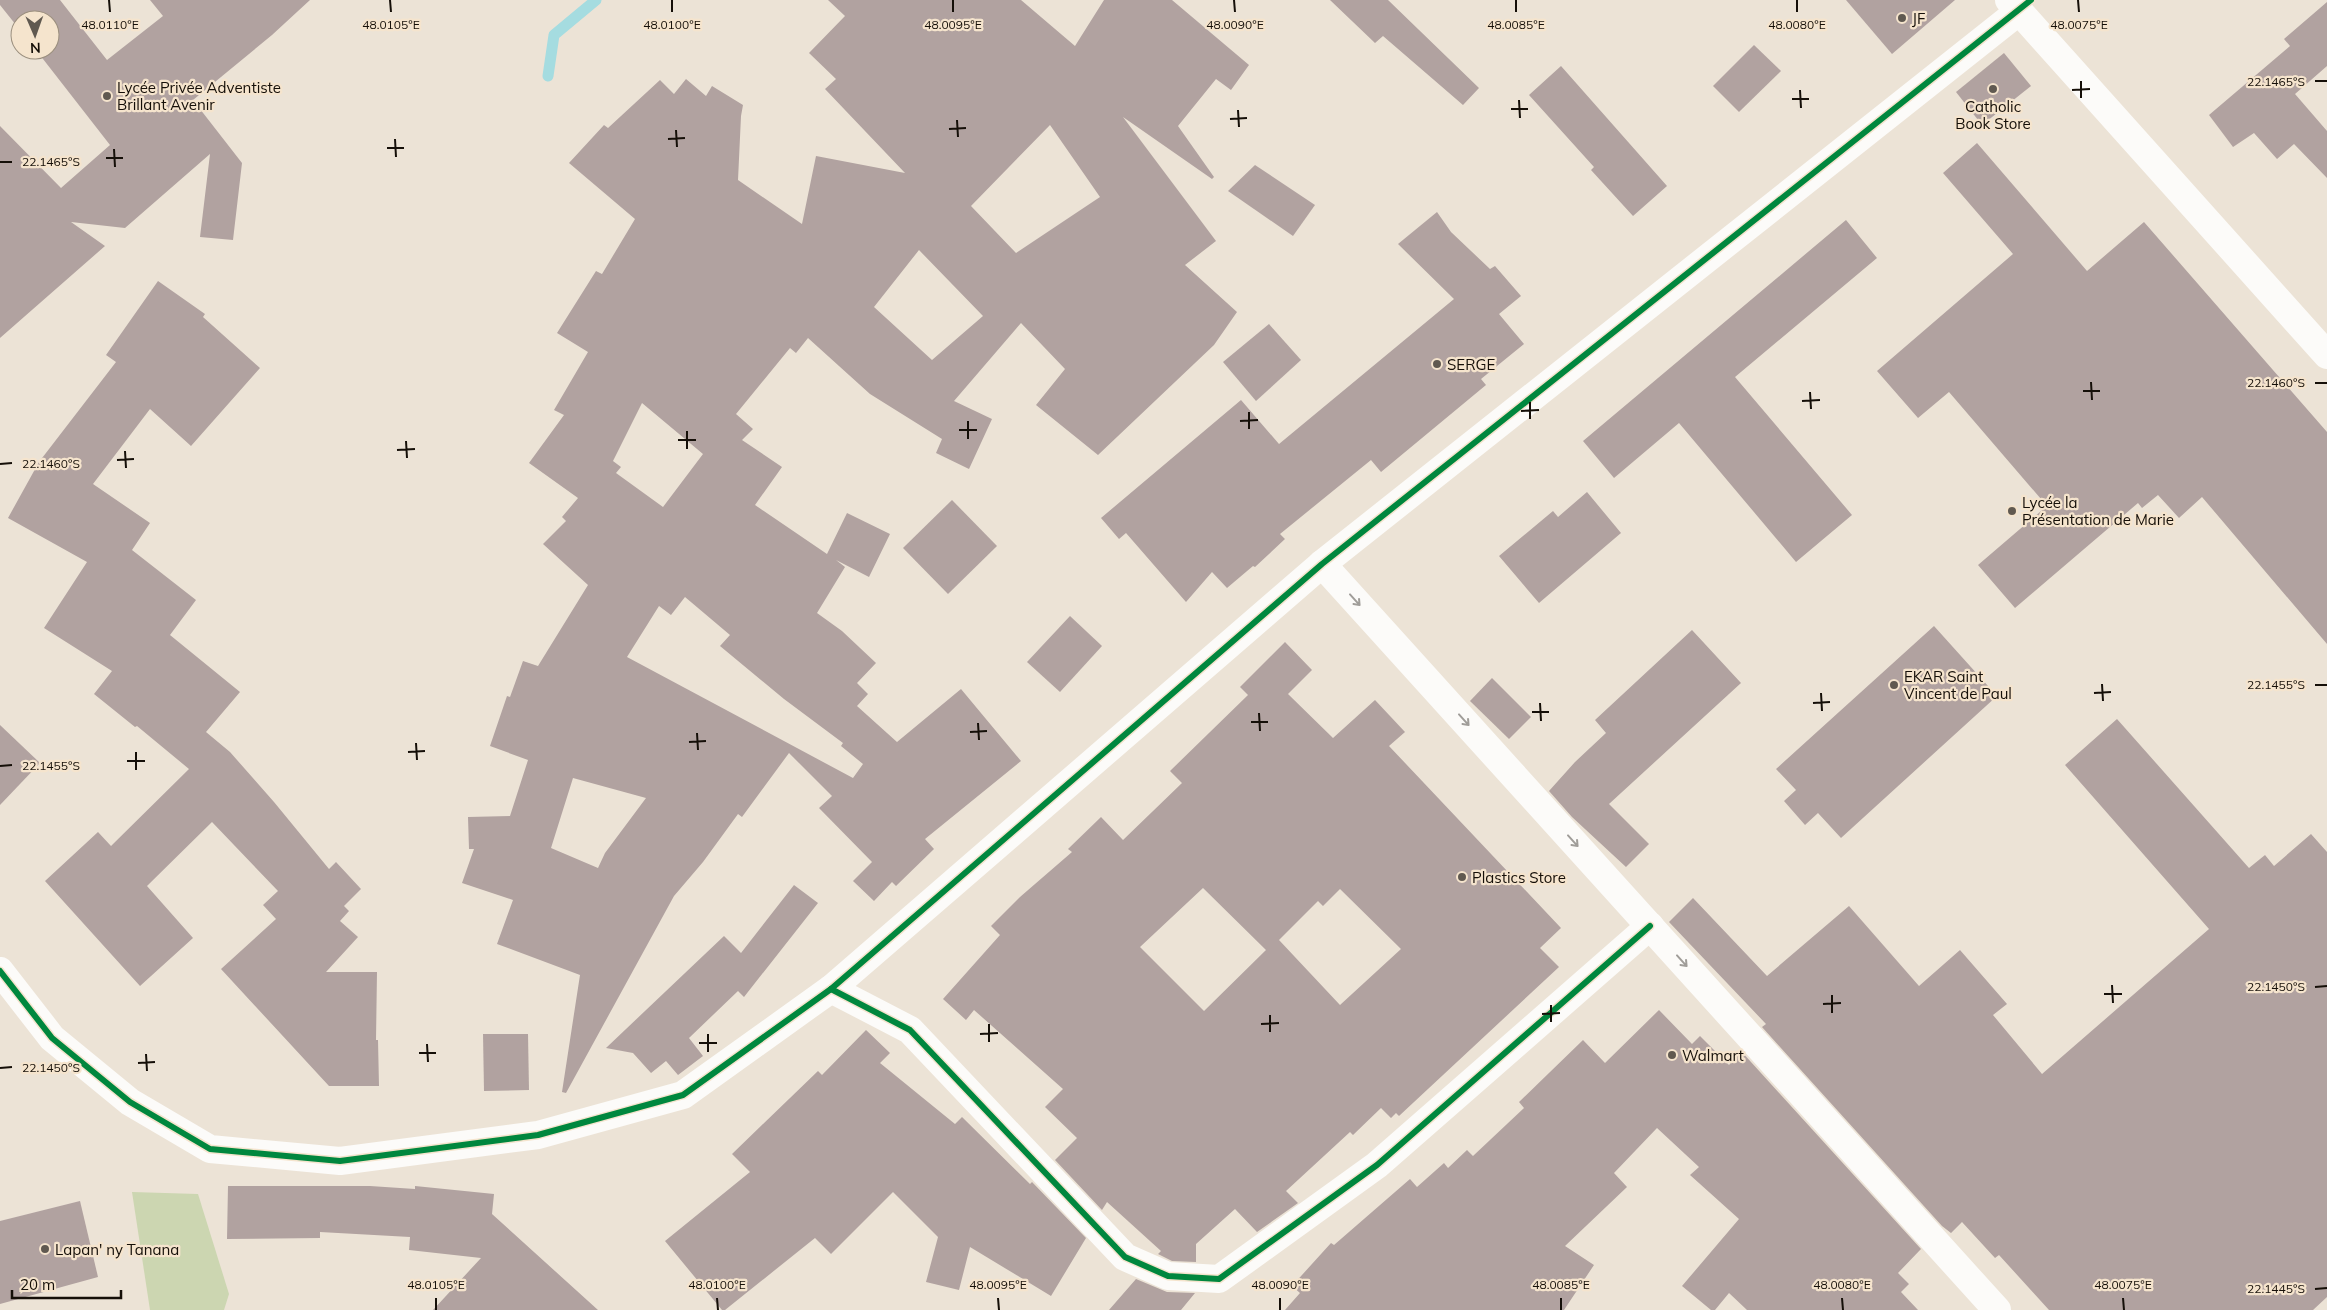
<svg xmlns="http://www.w3.org/2000/svg" width="2327" height="1310" font-family="Mulish,sans-serif">
	<style>
		.green { fill: #ccd6b1 }
		.lines { fill: none; stroke-linecap: round; stroke-linejoin: round }
		.stream { stroke: #a5dce0; stroke-width: 11 }
		.building { fill: #b1a2a0; fill-rule: evenodd }
		.minor { stroke: #fcfbf9; stroke-width: 28 }
		.tertiary { stroke: #fcfbf9; stroke-width: 28 }
		.cycleway-casing { stroke: #f5e4cd; stroke-width: 9 }
		.cycleway { stroke: #00873e; stroke-width: 6 }
		.oneway { stroke: #a09d99 }
		.ticks { fill: none; stroke: #150f08; stroke-width: 2 }
		.poi-dot { fill: #605950; stroke: #f5e4cd; stroke-width: 2 }
		.labels { text-anchor: middle; dominant-baseline: central; stroke-width: 4.5; stroke-linejoin: round; paint-order: stroke }
		.poi-label { font-size: 15px; fill: #150f08; stroke: #f5e4cd; text-anchor: start }
		.ticks-label { font-size: 12px; text-anchor: middle; fill: #150f08; stroke: #f5e4cd; stroke-width: 4.5; stroke-linejoin: round; paint-order: stroke }
	</style>
	<rect width="100%" height="100%" fill="#ece3d6"/>
	<!-- green -->
	<path class="green" d="M132 1192 198 1194 229 1294 224 1310H150Z"/>
	<g class="lines">
		<!-- stream -->
		<path class="stream" d="M548 76 554 35 596 0"/>
	</g>
	<!-- building -->
	<g class="building">
		<path d="M0 0H60L107 60 163 16 150 0H310L272 35 193 100 242 163 233 240 200 237 210 154 125 228 71 222 105 246 0 338V126L61 188 110 145 36 50H50V20H20V30L0 5Z"/>
		<path d="M828 0H1021L1075 46 1104 0H1172L1249 65 1231 90 1216 79 1178 126 1214 177 1212 179 1123 117 1216 241 1185 265 1237 312 1214 345 1098 455 1036 405 1065 369 1021 323 954 401 992 419 969 469 936 453 942 439 870 394 808 338 796 353 790 348 736 414 753 429 742 440 782 467 755 505 827 554 847 513 890 534 869 577 836 560 845 567 817 613 842 631 876 663 857 683 868 694 857 706 897 742 961 689 1021 761 925 839 934 849 896 886 892 882 874 901 853 881 872 862 819 808 832 796 789 753 742 817 738 814 703 862 674 896 566 1093 562 1092 580 975 497 944 513 900 462 883 474 849H469L468 817 510 816 528 760 490 746 507 696 510 697 523 661 538 666 588 585 543 544 566 521 562 517 578 498 529 463 564 415 554 410 588 352 557 333 596 271 602 274 635 219 569 163 604 125 608 128 660 80 674 94 686 79 706 96 712 86 743 105 741 116 738 180 802 224 816 156 905 173 825 89 836 79 809 53 845 16ZM1050 125 1100 197 1016 253 971 206ZM919 250 983 316 932 360 874 307ZM642 403 703 454 663 507 616 473 621 467 613 461ZM685 597 730 635 720 646 784 699 843 743 841 746 863 764 853 778 627 657 659 606 671 615ZM573 778 646 798 605 853 598 868 551 848Z"/>
		<path d="M1330 0H1388L1479 88 1463 105 1383 36 1375 43Z"/>
		<path d="M1846 0H1955L1892 54Z"/>
		<path d="M2327 2V66L2295 94 2327 131V178L2294 144 2277 159 2254 133 2233 147 2209 115 2290 46 2284 39Z"/>
		<path d="M1754 45 1781 71 1739 112 1713 86Z"/>
		<path d="M2004 53 2031 86 1982 125 1956 92Z"/>
		<path d="M1561 66 1667 186 1633 216 1591 170 1594 167 1529 95Z"/>
		<path d="M1977 143 2087 271 2144 222 2327 432V644L2202 497 2179 518 2158 495 2142 508 2138 503 2015 608 1978 565 2047 506 1949 392 1918 418 1877 371 2013 254 1943 173Z"/>
		<path d="M1255 165 1315 205 1293 236 1228 191Z"/>
		<path d="M1437 212 1451 232 1490 269 1495 266 1521 296 1499 314 1524 344 1481 379 1486 385 1381 472 1371 460 1280 534 1285 539 1255 567 1253 566 1227 588 1212 572 1186 602 1126 533 1119 539 1101 518 1241 400 1279 444 1454 299 1398 244Z"/>
		<path d="M1846 220 1877 258 1735 377 1852 515 1796 562 1679 423 1614 478 1583 441Z"/>
		<path d="M158 281 205 314 203 317 260 368 191 446 150 409 93 484 150 523 132 550 196 600 170 635 240 692 206 732 230 752 274 802 329 869 336 862 361 889 344 906 349 911 340 921 358 937 326 972H377L376 1040H378L379 1086H329L221 969 276 919 263 905 278 891 212 822 147 886 193 938 140 986 45 881 98 832 111 846 189 769 137 726 135 727 94 694 112 671 44 628 87 562 8 518 39 462 116 362 106 355Z"/>
		<path d="M1269 324 1301 360 1256 401 1223 362Z"/>
		<path d="M1587 492 1621 533 1539 603 1499 556 1553 511 1558 517Z"/>
		<path d="M952 500 997 546 948 594 903 548Z"/>
		<path d="M1070 616 1102 646 1060 692 1027 662Z"/>
		<path d="M1934 626 1997 696 1841 838 1818 813 1805 825 1784 801 1796 790 1776 769Z"/>
		<path d="M1692 630 1741 683 1609 804 1649 844 1626 867 1572 817 1549 791 1575 762 1606 733 1595 720Z"/>
		<path d="M1285 642 1312 670 1288 694 1333 738 1375 700 1405 732 1389 746 1561 928 1540 948 1559 967 1399 1116 1396 1113 1391 1118 1381 1108 1353 1135 1350 1132 1286 1191 1298 1203 1257 1232 1235 1209 1196 1244V1262L1172 1261 1158 1254 1161 1251 1107 1202 1102 1210 1055 1160 1077 1138 1045 1107 1063 1089 974 1010 966 1020 943 999 1000 935 991 926 1020 897 1072 852 1068 849 1101 817 1123 840 1182 783 1170 771 1248 695 1240 687ZM1203 888 1266 950 1204 1011 1140 947ZM1340 889 1401 949 1340 1005 1279 940 1318 901 1323 906Z"/>
		<path d="M1492 678 1531 717 1509 739 1470 701Z"/>
		<path d="M2117 719 2249 868 2265 855 2274 866 2311 834 2327 852V1297L2313 1310H2049L1999 1255 1995 1258 1962 1222 1951 1233 1942 1226 1762 1027 1766 1024 1669 922 1693 898 1767 976 1849 906 1919 986 1960 950 2007 1004 1993 1015 2042 1074 2209 929 2065 765Z"/>
		<path d="M0 725 40 763 0 805Z"/>
		<path d="M794 885 818 903 744 997 738 991 689 1038 703 1056 678 1075 666 1061 651 1073 633 1053 606 1048 724 936 741 953Z"/>
		<path d="M1659 1010 1692 1044 1700 1036 1729 1065 1741 1051 1921 1249 1898 1273 1909 1284 1901 1292 1918 1310H1747L1729 1293 1715 1310H1711L1682 1286 1739 1219 1690 1175 1699 1167 1657 1128 1614 1173 1627 1187 1565 1246 1594 1265 1564 1310H1285L1300 1293 1292 1286 1331 1243 1334 1245 1410 1179 1417 1187 1444 1163 1448 1168 1467 1150 1473 1156 1524 1108 1519 1102 1583 1040 1605 1063Z"/>
		<path d="M866 1030 890 1053 880 1063 955 1124 962 1117 1030 1184 1032 1182 1086 1238 1051 1296 970 1247 959 1290 926 1282 938 1237 893 1192 831 1254 815 1238 725 1310H722L665 1241 750 1172 732 1154 818 1071 822 1075Z"/>
		<path d="M483 1034H528L529 1090 484 1091Z"/>
		<path d="M228 1186H370L415 1189V1186L494 1194 492 1214 598 1310H433L481 1258 409 1250 410 1237 320 1232V1238L227 1239Z"/>
		<path d="M80 1201 98 1277 0 1304V1221Z"/>
		<path d="M1136 1279 1167 1292 1195 1293 1181 1310H1109Z"/>
	</g>
	<g class="lines">
		<!-- minor -->
		<g class="minor">
			<path d="M1322 564 1997 1310"/>
			<path d="M831 989 910 1030 1125 1257 1168 1276 1219 1279 1377 1165 1650 926"/>
		</g>
		<!-- tertiary -->
		<g class="tertiary">
			<path d="M2009 0 2327 355"/>
			<path d="M0 971 52 1038 130 1102 210 1149 340 1161 538 1135 683 1095 831 989 1322 564 2018 12"/>
		</g>
		<!-- cycleway casing -->
		<g class="cycleway-casing">
			<g id="cycleway">
				<path d="M0 971 52 1038 130 1102 210 1149 340 1161 538 1135 683 1095 831 989 1322 564 2031 0"/>
				<path d="M831 989 910 1030 1125 1257 1168 1276 1219 1279 1377 1165 1650 926"/>
			</g>
		</g>
		<!-- cycleway -->
		<use href="#cycleway" class="cycleway"/>
	</g>
	<!-- one-way arrows -->
	<defs><path id="oneway-shaft" d="M-6 0H5M1.5-3L5.5 0L1.5 3" fill="none" stroke-width="1.6" stroke-linecap="round" stroke-linejoin="round" transform="scale(1.25)"/></defs>
	<g class="oneway">
		<use href="#oneway-shaft" transform="translate(1355 600) rotate(48)"/>
		<use href="#oneway-shaft" transform="translate(1464 720) rotate(48)"/>
		<use href="#oneway-shaft" transform="translate(1573 841) rotate(48)"/>
		<use href="#oneway-shaft" transform="translate(1682 961) rotate(48)"/>
	</g>
	<!-- ticks -->
	<path class="ticks" d="M109 0 110 12M390 0 391 12M672 0V12M953 0V12M1234 0 1235 12M1516 0V12M1797 0V12M2078 0 2079 12M2081 81V98M2315 81H2327M1800 90 1801 108M2072 90 2090 89M1792 99H1809M1519 100 1520 118M1511 109H1528M1238 110 1239 127M1230 119 1247 118M957 120 958 137M949 129 966 128M676 130 677 147M395 139 396 157M668 139 685 138M387 148H404M114 149 115 167M106 158H123M0 162H12M2091 382 2092 400M2315 383H2327M2083 391H2100M1810 392 1811 409M1802 401 1820 400M1530 402V419M1521 411 1539 410M1249 412V429M968 421V439M1240 421 1258 420M959 430H977M687 431V449M678 440H696M406 441 407 458M397 450 415 449M125 451 126 468M117 460 134 459M0 464 12 463M2102 684 2103 701M2315 685H2327M1821 693 1822 711M2094 693 2111 692M1540 703 1541 721M1813 703 1830 702M1532 712H1549M1259 713 1260 731M1251 722H1268M978 723 979 740M970 732 987 731M697 733 698 750M689 742 706 741M416 743 417 760M136 752V770M408 752 425 751M127 761H145M0 766 12 765M2112 985 2113 1003M2315 987 2327 986M2104 994H2122M1832 995V1013M1823 1004 1841 1003M1551 1005V1022M1542 1014 1560 1013M1270 1015V1032M989 1024V1042M1261 1024 1279 1023M708 1034V1052M980 1034 998 1033M699 1043H717M427 1044 428 1062M419 1053H436M146 1054 147 1071M138 1063 155 1062M0 1068 12 1067M2315 1289 2327 1288M436 1298V1310M717 1298 718 1310M998 1298 999 1310M1280 1298V1310M1561 1298V1310M1842 1298 1843 1310M2123 1298 2124 1310"/>
	<!-- markers -->
	<g class="poi-dot">
		<circle cx="1902" cy="18" r="5"/>
		<circle cx="1993" cy="89" r="5"/>
		<circle cx="107" cy="96" r="5"/>
		<circle cx="1437" cy="364" r="5"/>
		<circle cx="2012" cy="511" r="5"/>
		<circle cx="1894" cy="685" r="5"/>
		<circle cx="1462" cy="877" r="5"/>
		<circle cx="1672" cy="1055" r="5"/>
		<circle cx="45" cy="1249" r="5"/>
	</g>
	<g class="labels">
		<!-- poi labels -->
		<g class="poi-label">
			<text x="1912" y="18">JF</text>
			<text x="117" y="87">Lycée Privée Adventiste<tspan x="117" dy="17">Brillant Avenir</tspan></text>
			<text x="1993" y="106" text-anchor="middle">Catholic<tspan x="1993" dy="17">Book Store</tspan></text>
			<text x="1447" y="364">SERGE</text>
			<text x="2022" y="502">Lycée la<tspan x="2022" dy="17">Présentation de Marie</tspan></text>
			<text x="1904" y="676">EKAR Saint<tspan x="1904" dy="17">Vincent de Paul</tspan></text>
			<text x="1472" y="877">Plastics Store</text>
			<text x="1682" y="1055">Walmart</text>
			<text x="55" y="1249">Lapan' ny Tanana</text>
		</g>
	</g>
	<g class="ticks-label">
		<text x="110" y="29">48.0110°E</text>
		<text x="391" y="29">48.0105°E</text>
		<text x="672" y="29">48.0100°E</text>
		<text x="953" y="29">48.0095°E</text>
		<text x="1235" y="29">48.0090°E</text>
		<text x="1516" y="29">48.0085°E</text>
		<text x="1797" y="29">48.0080°E</text>
		<text x="2079" y="29">48.0075°E</text>
		<text x="2276" y="86">22.1465°S</text>
		<text x="51" y="166">22.1465°S</text>
		<text x="2276" y="387">22.1460°S</text>
		<text x="51" y="468">22.1460°S</text>
		<text x="2276" y="689">22.1455°S</text>
		<text x="51" y="770">22.1455°S</text>
		<text x="2276" y="991">22.1450°S</text>
		<text x="51" y="1072">22.1450°S</text>
		<text x="436" y="1289">48.0105°E</text>
		<text x="717" y="1289">48.0100°E</text>
		<text x="998" y="1289">48.0095°E</text>
		<text x="1280" y="1289">48.0090°E</text>
		<text x="1561" y="1289">48.0085°E</text>
		<text x="1842" y="1289">48.0080°E</text>
		<text x="2123" y="1289">48.0075°E</text>
		<text x="2276" y="1293">22.1445°S</text>
	</g>
	<!-- north arrow -->
	<g transform="translate(35 35) rotate(178)"><circle r="24" fill="#f5e4cd" stroke="#9b8f7e"/>
	<path d="M0-4L9 19L0 12L-9 19Z" fill="#605950"/>
	<text y="-8" font-size="14" font-weight="bold" text-anchor="middle" fill="#150f08">N</text>
	</g>
	<!-- scale -->
	<path d="M12 1290v8h109v-8" fill="none" stroke="#150f08" stroke-width="2.5"/>
	<text x="20" y="1290" font-size="15" fill="#150f08" stroke="#f5e4cd" stroke-width="4" paint-order="stroke">20 m</text>
</svg>
